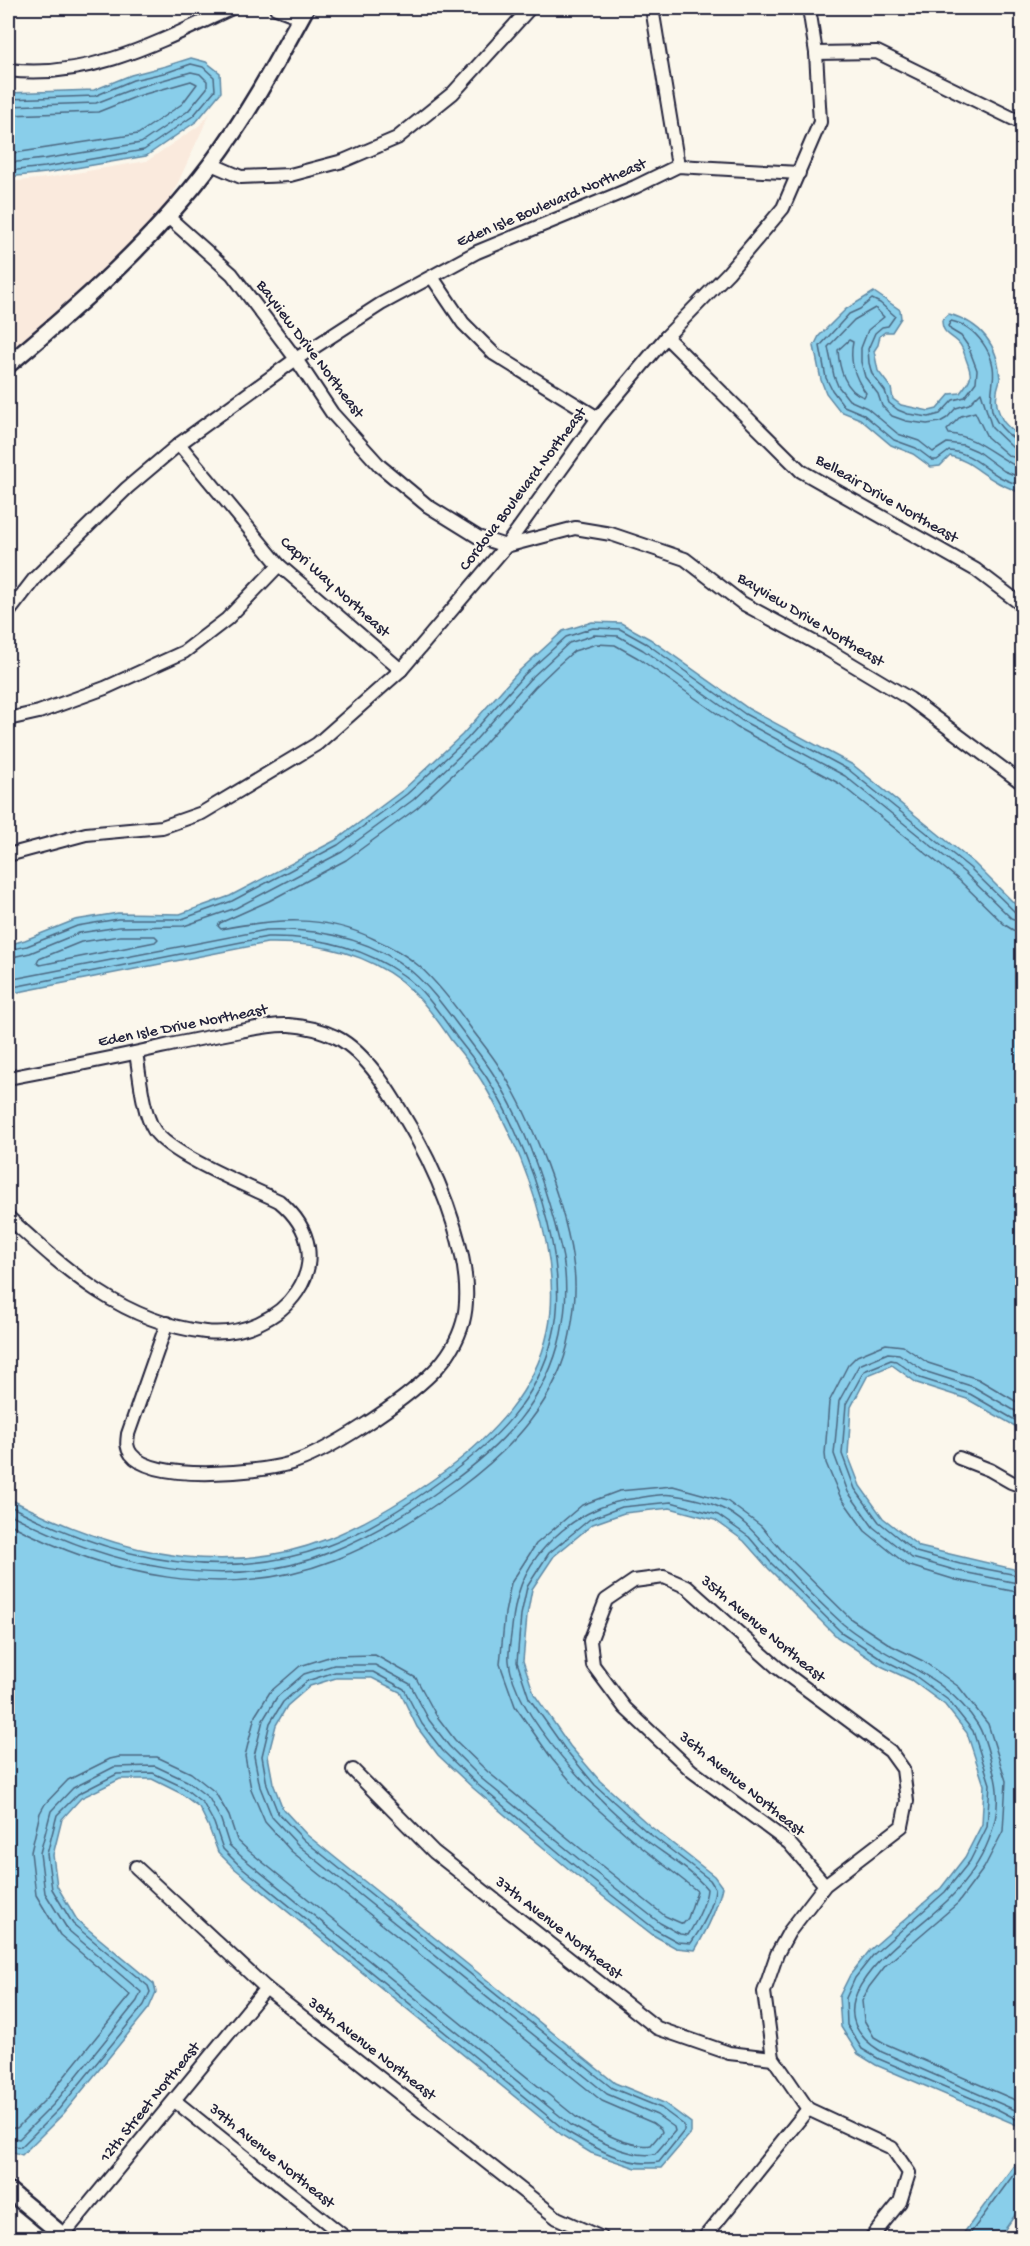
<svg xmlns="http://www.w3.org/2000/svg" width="1030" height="2246" font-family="'Gochi Hand',sans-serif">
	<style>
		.built { fill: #faeadd }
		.water { fill: #89ceea; stroke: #6089a4; stroke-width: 1.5 }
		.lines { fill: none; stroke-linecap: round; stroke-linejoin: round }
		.shore { stroke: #4b6781; stroke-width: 1.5 }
		.minor-casing { stroke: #22223b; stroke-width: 16 }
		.tertiary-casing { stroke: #22223b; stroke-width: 20 }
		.minor { stroke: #fbf7ec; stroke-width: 12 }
		.tertiary { stroke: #fbf7ec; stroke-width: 15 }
		.labels { text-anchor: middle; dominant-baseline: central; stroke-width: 4.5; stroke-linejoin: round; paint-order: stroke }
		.street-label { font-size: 16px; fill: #22223b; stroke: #fbf7ec }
	</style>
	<rect width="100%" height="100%" fill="#fbf7ec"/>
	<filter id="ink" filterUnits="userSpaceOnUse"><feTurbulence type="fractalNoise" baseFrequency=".0167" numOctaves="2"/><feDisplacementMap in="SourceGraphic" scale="12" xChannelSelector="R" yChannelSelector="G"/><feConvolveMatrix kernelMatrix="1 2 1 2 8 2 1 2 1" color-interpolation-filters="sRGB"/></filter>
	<g filter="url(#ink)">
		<!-- built -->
		<path class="built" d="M210 113 170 200 107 270 8 357V182L46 178 147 161 200 125Z"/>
		<!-- water -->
		<g class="water">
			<path d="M191 58 206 62 220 73 221 92 197 121 146 156 46 173 8 177V93L94 90 131 75 166 66Z"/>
			<path d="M874 292 900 310 901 318 892 332H885L880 336 878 345 874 351 878 371 891 388 893 399 901 405 929 411 937 409 950 394 960 393C972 378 973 377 966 359 964 353 963 347 958 342 950 334 942 334 942 320L949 314C981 323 998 345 1000 378 1000 383 997 387 997 392 995 401 998 411 1002 419 1006 427 1016 433 1022 438V495C1015 489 1005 487 997 482 980 473 969 460 950 456L940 466 931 467 913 454 891 445 860 419 840 411 826 393 821 380 814 346 819 336 846 309Z"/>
			<path d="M592 622 621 623 650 639 749 709 853 765 974 863 1022 911V1430L967 1399 917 1383 892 1365 868 1375 851 1407 848 1455 860 1486 883 1518 920 1547 1022 1571V2136L1017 2125 876 2065 858 2054 841 2027 839 1997 850 1975 870 1950 941 1888 965 1857 982 1824 984 1785 967 1733 945 1705 911 1680 881 1666 837 1637 768 1568 744 1541 715 1520 670 1508 624 1513 593 1524 554 1556 532 1589 527 1616 523 1661 534 1694 570 1746 600 1781 650 1826 714 1876 722 1887C717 1910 707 1930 695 1950L676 1948 653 1935 577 1876 473 1788 438 1755 417 1727 400 1692 372 1678H336L310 1686 287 1706 276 1725 268 1756 273 1783 283 1809 307 1835 615 2083 664 2103 691 2123V2133L661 2168H636L591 2153 563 2136 234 1868 218 1852 208 1825 199 1807 180 1793 152 1779H120L81 1798 62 1819 53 1855 57 1886 77 1920 154 1984 156 1992 149 2008 64 2113 22 2155 8 2150V1498C105 1549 219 1582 327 1539 370 1522 408 1498 445 1471 493 1435 535 1392 548 1331 564 1254 522 1149 483 1083 474 1068 462 1054 451 1040 437 1019 421 997 401 981 362 951 315 942 267 943L8 994V945L25 940 75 920 118 913 180 914 230 896 336 840 403 790 462 735 519 671 563 631Z"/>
			<path d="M1022 2139V2205L999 2238H960L1018 2160Z"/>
		</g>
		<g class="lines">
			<!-- shore -->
			<g class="shore">
				<path d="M8 99 95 96 133 80 168 72 191 64 203 67 214 77 215 90 193 116 144 150 45 167 8 171"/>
				<path d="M8 106 96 103 135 88 191 72 200 74 207 81V88L188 111 141 143 44 159 8 163"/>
				<path d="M8 115 98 112 138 96 191 81 197 84 182 104 138 134 8 154"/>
				<path d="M849 340 853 342C849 361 854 377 866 393L864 397C845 391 839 368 838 350Z"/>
				<path d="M1022 442C1016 441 1012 437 1007 433 988 416 990 404 993 381 997 355 976 326 951 321L948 326 951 330 961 336 968 346 977 370 976 382 965 397 953 400 940 414 929 417 908 414 898 410 889 403 885 391 872 374 869 363 868 349 875 333 882 327 888 326 895 316 880 303 872 299 860 309 849 314 820 346 826 378 832 390 844 406 863 414 894 440 916 448 932 460H937L949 451C971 452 982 467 1000 477 1007 481 1015 483 1022 487"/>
				<path d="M1022 450 1012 447 992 428 981 392 969 404 956 408 947 418 940 422 927 424 906 421 892 416 882 406 878 394 865 377 861 362V348L868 330 884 317 875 308 854 320 828 347 834 376 838 386 849 400 867 408 898 434 919 441 933 452 947 443 963 445 977 451 1004 471 1022 478"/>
				<path d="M1022 459 1009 456 987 437 975 412 961 416 947 430 949 434C978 436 996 458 1022 469"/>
				<path d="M120 936H155L158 939 155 942 40 965 37 963 39 959 81 942Z"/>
				<path d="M8 950 27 946 77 926 118 919H182L232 901 338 845 407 794 467 739 524 675 566 637 593 628 620 629 647 644 745 714 849 770 970 868 1016 913 1022 915"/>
				<path d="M8 958 30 953 79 933 119 927 184 926 236 908 342 852 413 800 472 744 529 680 569 643 594 635 618 636 643 650 741 720 845 776 965 873 1011 918 1022 922"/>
				<path d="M8 980 266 930C318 928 370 938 411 971 431 988 447 1011 463 1032 472 1045 483 1058 492 1072 522 1117 541 1173 555 1225 559 1241 564 1257 565 1273 567 1294 565 1314 561 1334 547 1400 502 1446 450 1483 413 1510 375 1534 333 1551 226 1596 106 1565 8 1513"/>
				<path d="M8 988 267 937C316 936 362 946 403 975 426 991 442 1017 458 1039 468 1052 478 1064 487 1078 527 1143 572 1260 553 1336 537 1402 495 1441 442 1480 406 1506 368 1531 327 1546 217 1586 107 1557 8 1505"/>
				<path d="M1022 1405 978 1379 928 1363 903 1346 886 1344 857 1356 848 1365 829 1402 825 1454 826 1463 840 1496 865 1531 907 1565 956 1580 1022 1593"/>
				<path d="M1022 1415 974 1387 924 1371 899 1354 888 1353 859 1365 839 1401 834 1454 848 1492 873 1527 912 1558 958 1571 1022 1584"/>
				<path d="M1022 1424 970 1394 920 1378 896 1361 891 1360 864 1371 846 1404 842 1454 855 1489 879 1522 916 1552 960 1564 1022 1576"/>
				<path d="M8 1523C107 1576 226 1602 334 1560 379 1543 419 1517 458 1489 511 1450 558 1401 570 1334 574 1313 577 1291 574 1269 567 1208 533 1120 500 1068 492 1055 482 1043 473 1031 457 1008 440 985 419 966 406 955 390 946 374 939 324 914 274 919 221 929L218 926 220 923 269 901 346 860 417 808 478 751 535 687 557 666 574 651 596 644 615 645 638 658 736 727 840 784 959 880 1005 925 1013 930 1022 931"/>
				<path d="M8 2128H17L47 2098 130 1995 60 1935 36 1895 31 1852 40 1813 45 1804 68 1780 110 1759 119 1757H157L191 1773 215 1792 229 1816 237 1840 249 1851 576 2117C595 2129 629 2149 651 2145L662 2132 661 2129 653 2123 602 2101 291 1851 265 1822 251 1789 245 1756 255 1716 270 1692 300 1666 332 1656 375 1655 416 1678 436 1715 455 1740 488 1772 592 1858 665 1916 683 1924 688 1918 697 1891 636 1843 583 1796 552 1759 515 1706 500 1664 505 1613 511 1583 536 1544 582 1505 619 1491 673 1486 727 1501 761 1526 784 1553 851 1619 892 1646 923 1661 959 1687 988 1724 1006 1781 1003 1831 984 1868 958 1903 886 1965 869 1987 862 2001 864 2020 874 2037 886 2044 1022 2103"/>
				<path d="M8 2137 19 2139 54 2104 137 2001 141 1992 68 1930 45 1893 40 1853 51 1811 73 1788 114 1767 155 1766 187 1781 209 1798 221 1820 229 1845 243 1858 571 2125C593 2138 629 2159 655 2154L675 2131 674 2127 657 2115 607 2094 299 1846 272 1817 260 1787 254 1756 263 1720 277 1697 304 1674 334 1665H375L410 1684 429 1720 449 1746 482 1779 586 1865 660 1923 680 1934 688 1935C696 1922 706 1904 707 1889 690 1869 664 1854 643 1838 601 1803 514 1717 509 1661 508 1651 511 1638 512 1627 515 1597 523 1570 545 1547 569 1520 603 1501 639 1498 650 1496 662 1493 673 1495 687 1497 706 1501 719 1507 745 1518 762 1542 780 1561 800 1583 821 1604 843 1624 887 1661 946 1673 978 1725 986 1738 989 1756 993 1770 1008 1817 982 1866 949 1899 914 1934 799 2003 882 2052L1022 2113"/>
				<path d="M8 2145 21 2147 59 2109 144 2005 150 1992 148 1986 73 1924 52 1889 47 1854 57 1815 78 1794 117 1774 153 1773 183 1787 203 1803 214 1823 223 1849 238 1864 566 2131C593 2147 628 2168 659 2162L684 2131V2125L661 2108 612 2088 304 1840 278 1813 267 1785 262 1756 270 1723 283 1702 307 1681 335 1672H373L404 1689 422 1724 443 1751 477 1784 581 1871 656 1930 678 1942 691 1943C702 1928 714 1906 715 1888L710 1880 646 1831 595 1785 565 1749 529 1698 517 1662 521 1615 527 1587 549 1553 590 1519 622 1507 671 1502 718 1515 749 1537 772 1564 841 1632 884 1660 914 1675 948 1700 973 1731 990 1784 987 1827 970 1861 945 1892 874 1954 855 1978 846 1998 847 2025 862 2049 879 2059 997 2109 1022 2122"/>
				<path d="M967 2238 1022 2163"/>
			</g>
			<!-- minor casing -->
			<g class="minor-casing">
				<g id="minor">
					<path d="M276 8 300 17"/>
					<path d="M652 8 678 166"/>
					<path d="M816 53 877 52 1022 123"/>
					<path d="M8 70C89 80 161 41 232 8"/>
					<path d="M211 164 241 177 290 175 343 161 397 138 453 93 530 8"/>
					<path d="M167 216 232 274 296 359 332 413 380 466 428 506 478 537 506 546 575 528 611 534 685 559 742 603 823 647 910 699 1022 783"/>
					<path d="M432 277 463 323 494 354 598 418"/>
					<path d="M666 337 801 471 976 570 1022 605"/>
					<path d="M179 444 279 565 401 670"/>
					<path d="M8 613 35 578 127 488 179 444 296 359 381 304 477 252 635 187 678 166 799 173"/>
					<path d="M8 719 39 712 105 688 184 652 227 619 279 565"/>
					<path d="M8 855 86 834 162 827 202 813 317 744 401 670 506 546 598 418 666 337 728 273 783 208 820 122 816 53 809 8"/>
					<path d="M8 1078C59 1068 110 1059 161 1047 188 1041 214 1036 241 1031 256 1028 273 1024 289 1025 305 1026 321 1030 336 1037 370 1054 397 1104 416 1137 442 1184 477 1268 463 1322 458 1340 447 1358 433 1372 403 1402 328 1453 288 1464 256 1473 153 1483 131 1454 126 1447 127 1442 128 1434L167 1323"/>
					<path d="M8 1217C66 1270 122 1322 205 1332 281 1340 350 1260 279 1201 250 1187 170 1155 154 1130 142 1111 140 1075 136 1053"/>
					<path d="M959 1458 990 1470 1011 1482 1022 1486"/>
					<path d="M353 1770 434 1852 657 2028 729 2053 773 2058"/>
					<path d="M136 1867 266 1988 557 2218 602 2238"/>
					<path d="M825 1885 789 1843 692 1771 625 1708 593 1665 590 1641 606 1600 634 1581 664 1577 687 1587 778 1668 890 1751 903 1769 907 1801 902 1826 825 1885 789 1932 777 1954 764 1992 773 2058 808 2109 892 2148 909 2173 900 2202 871 2238"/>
					<path d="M175 2101 346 2238"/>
					<path d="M61 2238 266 1988"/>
					<path d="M704 2238 808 2109"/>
				</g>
			</g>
			<!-- tertiary casing -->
			<g class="tertiary-casing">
				<g id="tertiary">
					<path d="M8 365C81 304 154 240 211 164 248 115 277 61 306 8"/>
					<path d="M8 2190 66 2238"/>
				</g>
			</g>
			<!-- minor -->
			<use href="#minor" class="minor"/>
			<!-- tertiary -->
			<use href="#tertiary" class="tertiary"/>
		</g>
	</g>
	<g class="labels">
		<!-- street labels -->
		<g class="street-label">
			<text transform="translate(552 204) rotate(-23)">Eden Isle Boulevard Northeast</text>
			<text transform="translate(309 350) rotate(53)">Bayview Drive Northeast</text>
			<text transform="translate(524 490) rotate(-53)">Cordova Boulevard Northeast</text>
			<text transform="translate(886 500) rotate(30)">Belleair Drive Northeast</text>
			<text transform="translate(334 588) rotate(42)">Capri Way Northeast</text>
			<text transform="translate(810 621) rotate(31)">Bayview Drive Northeast</text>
			<text transform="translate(183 1027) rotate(-11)">Eden Isle Drive Northeast</text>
			<text transform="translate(762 1630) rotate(40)">35th Avenue Northeast</text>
			<text transform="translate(741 1785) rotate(39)">36th Avenue Northeast</text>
			<text transform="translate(558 1929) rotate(38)">37th Avenue Northeast</text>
			<text transform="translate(371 2050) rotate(38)">38th Avenue Northeast</text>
			<text transform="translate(151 2103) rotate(-51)">12th Street Northeast</text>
			<text transform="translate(271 2157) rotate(39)">39th Avenue Northeast</text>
		</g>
	</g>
	<!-- margin -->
	<rect width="1030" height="2246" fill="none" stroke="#fbf7ec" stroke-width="30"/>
	<rect x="15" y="15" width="1000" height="2216" fill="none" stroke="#22223b" stroke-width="2" filter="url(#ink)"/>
</svg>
